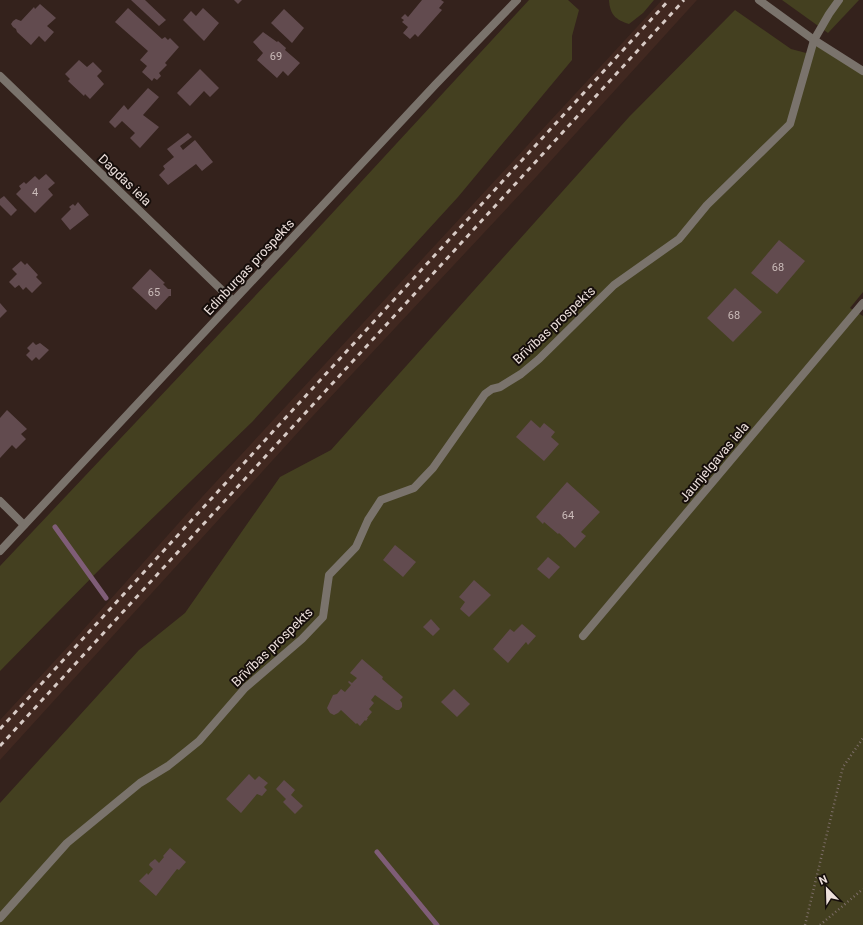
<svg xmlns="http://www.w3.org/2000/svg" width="863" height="925" font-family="Roboto,sans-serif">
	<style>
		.built { fill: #412820 }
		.green { fill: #444020 }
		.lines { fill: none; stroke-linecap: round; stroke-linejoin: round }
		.stream { stroke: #7f5d77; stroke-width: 5 }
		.building { fill: #624b4f }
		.path { stroke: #7d6d68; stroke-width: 2.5; stroke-dasharray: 1 3; stroke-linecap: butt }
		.minor { stroke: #7a736c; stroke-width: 8 }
		.tertiary { stroke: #7a736c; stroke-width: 8 }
		.rail { stroke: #d7cac5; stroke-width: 3; stroke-dasharray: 5 5; stroke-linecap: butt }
		.labels { text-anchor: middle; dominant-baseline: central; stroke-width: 4; stroke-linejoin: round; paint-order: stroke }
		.number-label { font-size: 11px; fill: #cabbb9 }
		.street-label { font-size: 13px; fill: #ede0dc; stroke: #160e0b }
	</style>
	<rect width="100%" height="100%" fill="#34221c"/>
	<!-- built -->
	<path class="built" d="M662 0H697L537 176 311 418 0 760V720L74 640 202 497Z"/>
	<!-- green -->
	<g class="green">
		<path d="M529 0H568L579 10 572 36V60L458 197 252 422 102 567 0 671V566L289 260Z"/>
		<path d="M609 0H654L643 13 629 24C616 20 610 15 609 0Z"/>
		<path d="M782 0H859L828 33Z"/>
		<path d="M735 10 791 49 810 54 814 40 863 74V292L850 308 863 316V925H0V803L139 650 185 613 280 477 331 450 629 117Z"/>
	</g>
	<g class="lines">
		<!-- stream -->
		<g class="stream">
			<path d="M55 527 106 598"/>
			<path d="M377 852 437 925"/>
		</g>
	</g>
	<!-- building -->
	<g class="building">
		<path d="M131 0H145L166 20 159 26Z"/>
		<path d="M234 0H242L238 4Z"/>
		<path d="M422 0H441L444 2 439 8 442 10 418 37 415 34 410 39 403 33 408 27 402 22 404 20 401 18 405 14 408 17Z"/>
		<path d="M40 4 56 18 47 26 54 32 45 42 39 36 31 45 17 32 16 29 13 27 11 24 13 21 16 19 21 21 34 7 35 9Z"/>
		<path d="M128 8 162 39 165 37 168 40 170 38 179 47 165 63 167 65 159 73 161 76 157 80 154 78 152 81 142 72 147 66 140 60 148 51 115 22Z"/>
		<path d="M203 8 219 23 204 41 183 20 191 11 196 16Z"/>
		<path d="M284 9 304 28 292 43 271 23Z"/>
		<path d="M263 32 277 42 278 41 286 48 285 50 300 63 288 76 283 71 277 78 257 60 263 53 253 42Z"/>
		<path d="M79 60 87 67 93 62 102 71 97 76 104 84 90 99 85 94 84 96 68 81 70 79 65 74Z"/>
		<path d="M200 69 219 88 210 97 204 91 190 106 177 93Z"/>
		<path d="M148 88 159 97 143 115 159 127 140 148 130 138 135 133 122 121 115 128 109 122 124 105 128 110Z"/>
		<path d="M188 133 192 137 180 146 183 150 195 140 213 162 202 171 196 164 168 185 159 175 165 169 163 166 174 157 167 149Z"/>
		<path d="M46 174 55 183 48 189 53 195 35 213 16 194 21 189 19 186 24 182 26 184 35 176 39 180Z"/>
		<path d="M4 196 17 210 11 216 0 205V199Z"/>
		<path d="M78 202 89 215 70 230 61 219 71 209 69 207 73 204 75 206Z"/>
		<path d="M779 240 805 261 777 294 751 273Z"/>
		<path d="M21 261 25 265 27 263 38 275 36 277 42 283 32 293 26 287 23 290 19 285 15 288 9 282 17 274 12 269Z"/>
		<path d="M150 269 165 283 163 284 168 289H171V296H169L156 310 132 288Z"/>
		<path d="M735 288 762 312 733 342 707 318Z"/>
		<path d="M0 303 7 311 0 318Z"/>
		<path d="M33 342 36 345 40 343 49 350 39 360 36 357 32 361 26 355 30 351 27 348Z"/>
		<path d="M7 410 27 429 21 434 26 439 16 449 12 445 0 458V418Z"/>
		<path d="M531 420 540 428 544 423 555 432 551 437 559 444 544 461 516 437Z"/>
		<path d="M567 482 600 512 581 532 586 536 575 548 559 533 558 534 544 522 543 524 536 517Z"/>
		<path d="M395 545 416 562 403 577 383 560Z"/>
		<path d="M548 557 560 567 549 579 537 569Z"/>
		<path d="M474 580 491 595 469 617 460 609 465 602 459 597Z"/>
		<path d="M431 619 440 629 433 636 423 627Z"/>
		<path d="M522 624 536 636 528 645 526 642 508 663 493 649 510 629 514 632Z"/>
		<path d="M362 659 383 677 382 679 403 697 400 700 402 703V707L399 710H396L375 695 371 700 374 703 369 709 372 712 367 718H368L366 721 365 720 360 726 357 723 356 724 341 710 338 713 334 715 330 713 327 708 333 695 337 694 341 689 345 692 351 685 348 682 349 681 352 683 357 678 350 673Z"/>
		<path d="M454 689 470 704 457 717 441 702Z"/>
		<path d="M249 774 255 780 259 776 268 783 264 787 267 790 262 796 257 794 241 813 226 799Z"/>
		<path d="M284 780 295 790 291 795 303 806 295 814 283 802 286 799 276 789Z"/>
		<path d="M170 848 186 862 179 870 177 869 156 896 139 881 147 873 148 875 153 869 149 865 150 863 155 859 159 863 164 857 163 856Z"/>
	</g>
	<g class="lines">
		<!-- path -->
		<g class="path">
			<path d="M805 925 843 767 863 738"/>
			<path d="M820 925 863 889"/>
		</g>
		<!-- minor -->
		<g class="minor">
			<path d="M759 0 814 40 863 71"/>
			<path d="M0 76 233 301"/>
			<path d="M0 501 24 525"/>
			<path d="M583 636 863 303"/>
			<path d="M0 918 67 843 140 783 168 766 199 741 245 688 302 639 323 617 329 575 356 547 368 520 381 500 414 488 433 468 485 394 492 389 500 387 521 374 539 359 614 285 679 239 707 205 790 124 814 40 829 14 839 0"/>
		</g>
		<!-- tertiary -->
		<path class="tertiary" d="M0 551 435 85 517 0"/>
		<!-- rail -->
		<g class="rail">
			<path d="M0 729 669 0"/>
			<path d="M0 746 684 0"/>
		</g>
	</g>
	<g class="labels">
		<!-- number labels -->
		<g class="number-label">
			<text x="276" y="56">69</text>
			<text x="35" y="192">4</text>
			<text x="778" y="267">68</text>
			<text x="154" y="292">65</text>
			<text x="734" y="315">68</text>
			<text x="568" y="515">64</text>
		</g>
		<!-- street labels -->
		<g class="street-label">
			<text transform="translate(125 180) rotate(44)">Dagdas iela</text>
			<text transform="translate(249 267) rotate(-47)">Edinburgas prospekts</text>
			<text transform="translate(554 325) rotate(-43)">Brīvības prospekts</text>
			<text transform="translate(714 462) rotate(-50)">Jaunjelgavas iela</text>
			<text transform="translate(272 647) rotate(-44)">Brīvības prospekts</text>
		</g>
	</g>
	<!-- north arrow -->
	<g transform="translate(827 889) rotate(337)" stroke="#160e0b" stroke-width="3" paint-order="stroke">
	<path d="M0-3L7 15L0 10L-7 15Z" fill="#ede0dc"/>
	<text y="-6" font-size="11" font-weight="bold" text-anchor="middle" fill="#ede0dc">N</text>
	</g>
</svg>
